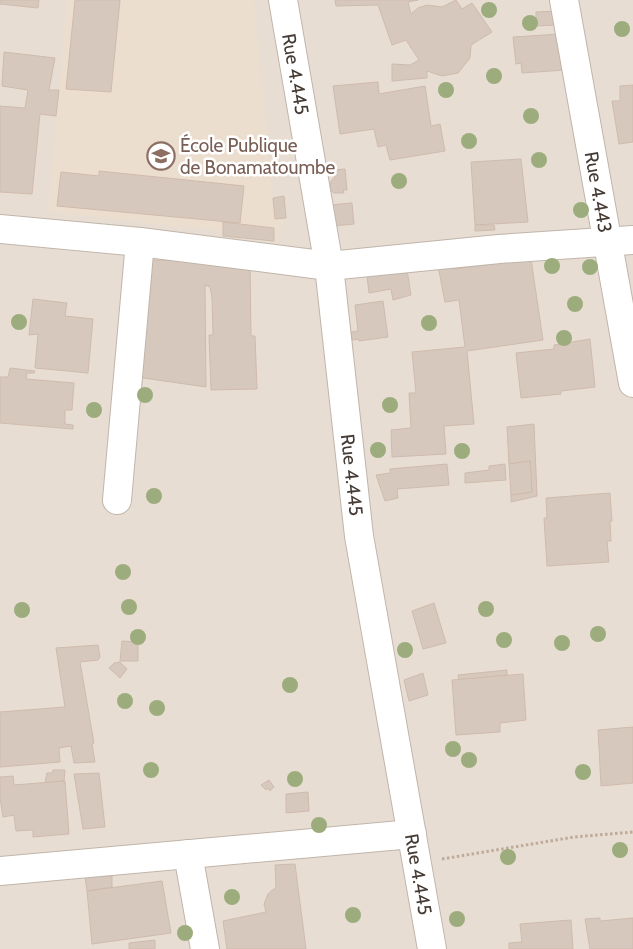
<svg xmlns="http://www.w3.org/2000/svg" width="633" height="949" font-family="Cabin,sans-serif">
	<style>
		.residential { fill: #e7ddd3 }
		.education { fill: #ecdece }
		.building { fill: #d7c8bd; stroke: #cfbbad }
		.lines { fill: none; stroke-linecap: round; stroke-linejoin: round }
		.street-casing { stroke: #c1b5aa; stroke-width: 30 }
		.path { stroke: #c0aa98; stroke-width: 3; stroke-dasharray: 2.5 2.5; stroke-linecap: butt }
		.street { stroke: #fff; stroke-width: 28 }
		.tree { fill: #9cac7c }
		.labels { text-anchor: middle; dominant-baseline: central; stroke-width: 5; stroke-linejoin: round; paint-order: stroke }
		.street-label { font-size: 19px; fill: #453b34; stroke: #fff }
		.education-label { font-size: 19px; fill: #785e54; stroke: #fff; text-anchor: start }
	</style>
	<rect width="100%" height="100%" fill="#f3ece5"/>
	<!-- residential -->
	<rect class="residential" x="0" y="0" width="633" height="949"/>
	<!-- education -->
	<path class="education" d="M67 0H254L273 198 284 196 286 218 274 241 223 236V231L48 212Z"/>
	<!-- building -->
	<g class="building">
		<path d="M0 0H39L38 8 0 4Z"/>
		<path d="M75 0H120L111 92 66 89Z"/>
		<path d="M335 0H418L408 2 411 14 418 8 427 5 442 7 456 0 462 9 472 3 492 32 471 45 470 58 458 73 442 76 427 71V78L392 81V64L410 65 419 60 406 40 392 45 378 5 336 6Z"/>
		<path d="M557 11 558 25 536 26V12Z"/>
		<path d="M560 34 565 70 522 73 521 63 516 64 513 37Z"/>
		<path d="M4 52 55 58 49 90H59L56 116 40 114 32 194 0 192V106L25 108 28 90 2 86Z"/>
		<path d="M378 82 379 94 425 86 431 126 440 124 445 151 390 160 386 145 378 147 374 129 340 134 333 86Z"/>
		<path d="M633 85V142L619 144 612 101H620V86Z"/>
		<path d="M521 159 528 222 475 225 471 162Z"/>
		<path d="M345 169 347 190H343L344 193H334L330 190 331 181 335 177V170Z"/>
		<path d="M99 171 244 186 240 223 57 206 61 172 99 176Z"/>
		<path d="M284 196 286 218 275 219 273 198Z"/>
		<path d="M352 203 354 224 333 226 330 205Z"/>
		<path d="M223 222 274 228V241L223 236Z"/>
		<path d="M475 225H494L495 230 475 231Z"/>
		<path d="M531 259 543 340 467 351 474 424 444 426 446 454 392 457 391 430 411 428 409 393H416L412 352 465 347 459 300 445 302 438 266 453 264 454 269Z"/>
		<path d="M152 260 250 262 251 336H255L257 389 211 390 209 335H213L212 298 210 287 205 285 206 387 136 377Z"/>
		<path d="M407 270 411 295 393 300 391 289 369 293 367 276Z"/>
		<path d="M33 299 67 303 65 316 93 319 88 373 35 368 38 334 29 335Z"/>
		<path d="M383 301 388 337 359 341V339L352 340 351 332 358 331 355 305Z"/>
		<path d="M590 339 595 387 561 391V394L521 398 516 353 554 349V345Z"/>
		<path d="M10 368 35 371 34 373H27L26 379 74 383 72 410H65V424L73 425V429L0 423V377H8Z"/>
		<path d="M534 424 537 496 511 502V495L532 492 530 461 509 464 507 427Z"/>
		<path d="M530 461 532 492 511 495 509 464Z"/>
		<path d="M447 464 449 485 397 489 398 498 385 501 376 475 390 473V469Z"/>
		<path d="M505 464 506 480 465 483V473L489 470V466Z"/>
		<path d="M610 493 612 521H610L611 541H607L609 562 547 566 544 518H547L546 498Z"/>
		<path d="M434 603 446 643 423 649 412 611Z"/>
		<path d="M122 641 138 642V661H120Z"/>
		<path d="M98 645 100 657 98 660 80 662 94 743 92 744 95 762 74 763 71 746 59 748 60 762 0 767V712L65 707 56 648Z"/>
		<path d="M120 662 127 669 120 678 109 668 114 663Z"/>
		<path d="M507 670V675L459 680 458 675Z"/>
		<path d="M423 673 428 695 409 701 404 680Z"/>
		<path d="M523 674 526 720 500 723V732L456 735 452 680Z"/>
		<path d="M633 727V783L601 786 598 730Z"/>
		<path d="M53 770H65L64 781 45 783 47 773H52Z"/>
		<path d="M99 773 105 827 83 829 74 774Z"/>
		<path d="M13 776 14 785 65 781 69 834 33 837V830L16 831 14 815 3 817 0 798V777Z"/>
		<path d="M269 780 274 787 270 791 268 788 266 790 261 785Z"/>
		<path d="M308 792 309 811 286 813V794Z"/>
		<path d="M295 864 306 949H227L223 921 266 912 264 904 268 894 276 887 275 865Z"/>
		<path d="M112 876V887L87 891 85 877Z"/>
		<path d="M162 881 171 933 92 944 87 891Z"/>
		<path d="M600 918V921L633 918V949H590L585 919Z"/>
		<path d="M571 920 573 949H509V943L522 942 520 924Z"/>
		<path d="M155 940V949H129V943Z"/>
	</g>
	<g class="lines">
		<!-- street casing -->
		<g class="street-casing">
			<g id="street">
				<path id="s1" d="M283 0 329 266 359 536 432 949"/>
				<path id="s2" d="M564 0 633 383"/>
				<path d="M0 229 140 242 329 266 499 249 633 240"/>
				<path d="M117 500 140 242"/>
				<path d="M188 854 205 949"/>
				<path d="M0 871 412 834"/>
			</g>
		</g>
		<!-- path -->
		<path class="path" d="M442 859 574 837 633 832"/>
		<!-- street -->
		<use href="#street" class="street"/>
	</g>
	<!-- trees -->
	<g class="tree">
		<circle cx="489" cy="10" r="8"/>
		<circle cx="530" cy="23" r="8"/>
		<circle cx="622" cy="29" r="8"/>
		<circle cx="494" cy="76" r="8"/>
		<circle cx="446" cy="90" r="8"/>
		<circle cx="531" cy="116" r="8"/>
		<circle cx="469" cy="141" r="8"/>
		<circle cx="539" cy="160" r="8"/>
		<circle cx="399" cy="181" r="8"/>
		<circle cx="581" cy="210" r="8"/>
		<circle cx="552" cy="266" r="8"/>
		<circle cx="590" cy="267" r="8"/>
		<circle cx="575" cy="304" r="8"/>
		<circle cx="19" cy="322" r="8"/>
		<circle cx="429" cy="323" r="8"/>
		<circle cx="564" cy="338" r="8"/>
		<circle cx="145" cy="395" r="8"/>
		<circle cx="390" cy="405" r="8"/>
		<circle cx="94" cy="410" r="8"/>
		<circle cx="378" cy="450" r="8"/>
		<circle cx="462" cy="451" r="8"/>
		<circle cx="154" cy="496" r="8"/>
		<circle cx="123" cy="572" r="8"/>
		<circle cx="129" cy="607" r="8"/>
		<circle cx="486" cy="609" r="8"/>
		<circle cx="22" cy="610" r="8"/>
		<circle cx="598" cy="634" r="8"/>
		<circle cx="138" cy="637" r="8"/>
		<circle cx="504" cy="640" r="8"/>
		<circle cx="562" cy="643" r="8"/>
		<circle cx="405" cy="650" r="8"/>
		<circle cx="290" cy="685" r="8"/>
		<circle cx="125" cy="701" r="8"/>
		<circle cx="157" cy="708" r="8"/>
		<circle cx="453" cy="749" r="8"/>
		<circle cx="469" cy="760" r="8"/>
		<circle cx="151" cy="770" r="8"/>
		<circle cx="583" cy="772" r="8"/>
		<circle cx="295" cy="779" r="8"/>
		<circle cx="319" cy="825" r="8"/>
		<circle cx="620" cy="850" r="8"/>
		<circle cx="508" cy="857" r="8"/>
		<circle cx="232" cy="897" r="8"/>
		<circle cx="353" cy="915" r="8"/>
		<circle cx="457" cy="919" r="8"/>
		<circle cx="185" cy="933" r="8"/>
	</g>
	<!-- icons -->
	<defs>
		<g id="school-ring" transform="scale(1.4375)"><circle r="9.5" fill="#fff" stroke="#8d6e63" stroke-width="1.5"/><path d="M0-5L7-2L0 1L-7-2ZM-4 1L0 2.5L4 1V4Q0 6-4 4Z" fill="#8d6e63"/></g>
	</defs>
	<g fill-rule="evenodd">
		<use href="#school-ring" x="161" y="156"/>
	</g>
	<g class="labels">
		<!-- street labels -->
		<g class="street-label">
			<text stroke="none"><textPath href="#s1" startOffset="75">Rue 4.445</textPath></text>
			<text stroke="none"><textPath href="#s2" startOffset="195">Rue 4.443</textPath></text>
			<text stroke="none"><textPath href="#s1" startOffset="480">Rue 4.445</textPath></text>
			<text stroke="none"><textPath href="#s1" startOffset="885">Rue 4.445</textPath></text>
		</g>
		<!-- education labels -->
		<g class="education-label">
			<text x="180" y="145">École Publique<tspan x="180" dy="22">de Bonamatoumbe</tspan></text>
		</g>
	</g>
</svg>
